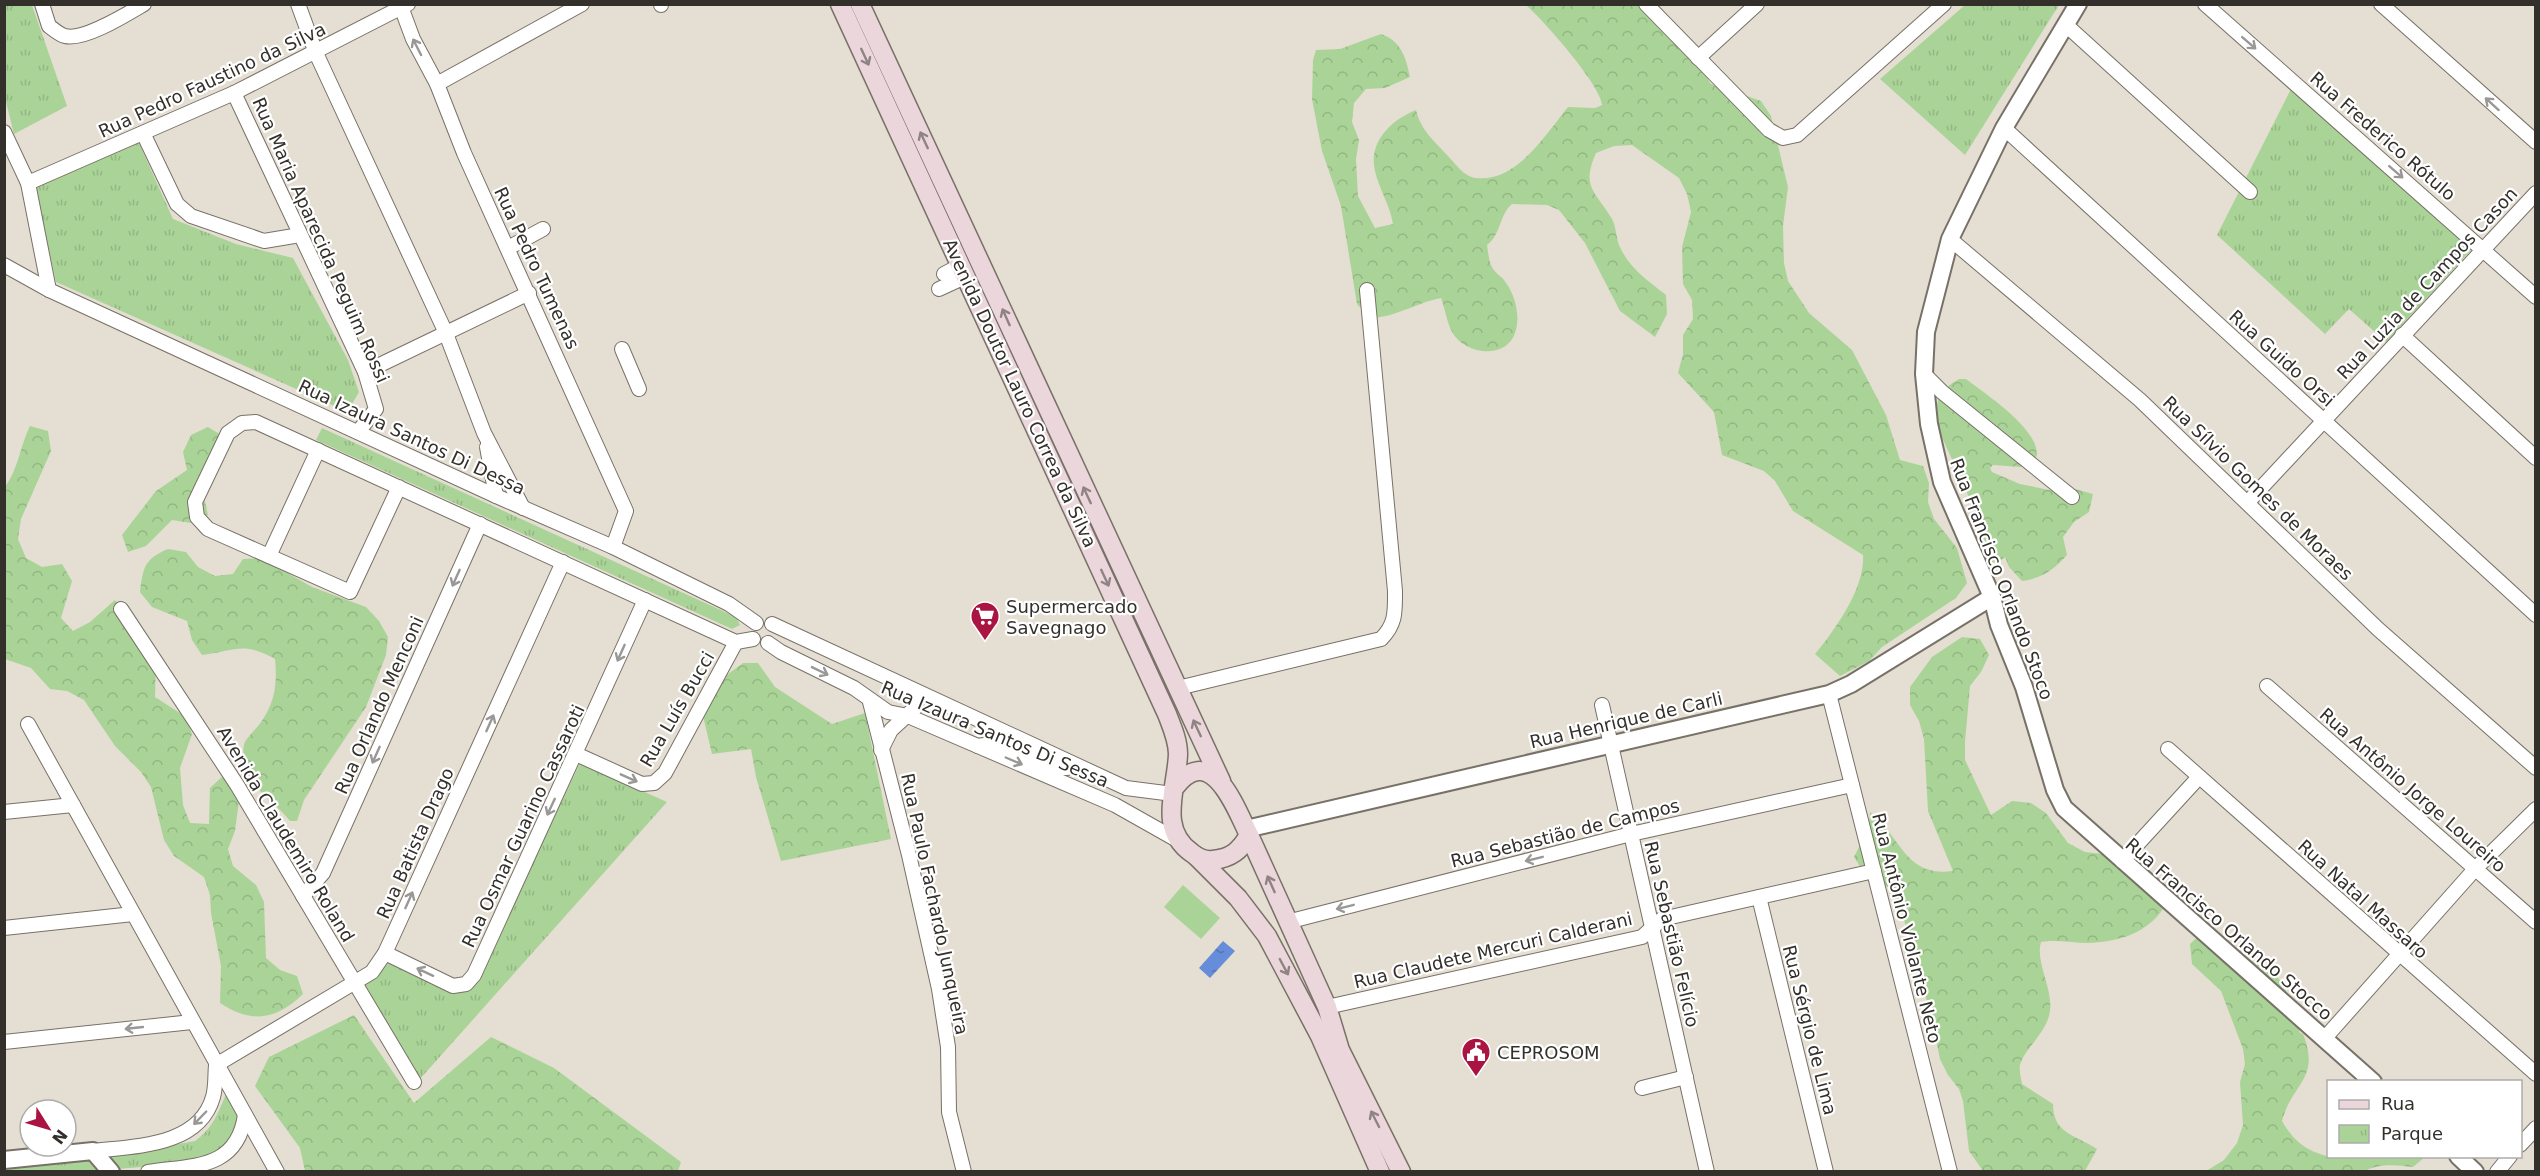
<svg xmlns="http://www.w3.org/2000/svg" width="2540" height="1176" font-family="'DejaVu Sans',sans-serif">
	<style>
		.grass { fill: #aad497 }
		.forest { fill: url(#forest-crowns) }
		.park { fill: url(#park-tufts) }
		.water { fill: url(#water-ripples) }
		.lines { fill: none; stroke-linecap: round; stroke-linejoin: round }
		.minor-casing { stroke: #787167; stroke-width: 16 }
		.tertiary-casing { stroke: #787167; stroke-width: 20 }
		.secondary-casing { stroke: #787167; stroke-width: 21 }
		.minor { stroke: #fff; stroke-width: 14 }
		.tertiary { stroke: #fff; stroke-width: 16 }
		.secondary { stroke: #ebd6dc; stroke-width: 18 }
		.oneway { stroke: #999896 }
		.oneway2 { stroke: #8f8384 }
		.labels { text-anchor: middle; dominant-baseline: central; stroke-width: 4.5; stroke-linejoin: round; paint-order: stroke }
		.street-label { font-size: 18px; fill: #33302c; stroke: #fff }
		.poi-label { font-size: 18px; fill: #33302c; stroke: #fff; text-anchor: start }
	</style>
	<defs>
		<pattern id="forest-crowns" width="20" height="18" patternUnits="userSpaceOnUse" patternTransform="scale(1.5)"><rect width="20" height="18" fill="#aad497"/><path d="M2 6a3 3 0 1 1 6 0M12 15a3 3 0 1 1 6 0" fill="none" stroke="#93b682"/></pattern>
		<pattern id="park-tufts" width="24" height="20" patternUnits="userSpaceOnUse" patternTransform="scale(1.5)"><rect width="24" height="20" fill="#aad497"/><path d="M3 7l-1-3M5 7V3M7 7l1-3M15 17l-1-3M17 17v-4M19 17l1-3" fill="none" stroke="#93b682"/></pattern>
		<pattern id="water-ripples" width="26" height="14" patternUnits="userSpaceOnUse" patternTransform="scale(1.5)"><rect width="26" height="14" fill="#668dda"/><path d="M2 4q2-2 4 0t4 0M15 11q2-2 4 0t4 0" fill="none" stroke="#5574b1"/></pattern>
	</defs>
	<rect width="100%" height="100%" fill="#e5ded2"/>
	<!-- grass -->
	<path class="grass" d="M1183 885 1220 918 1201 939 1164 907Z"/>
	<!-- forest -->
	<g class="forest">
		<path d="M1526 5H1639L1668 37 1675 40 1702 66 1710 83 1726 93 1744 95 1761 101 1771 116 1788 187 1783 226 1784 263 1788 281 1809 313 1852 350 1886 415 1900 460 1923 466 1929 483 1928 502 1934 519 1957 548 1967 583 1956 598 1882 647 1869 661 1840 676 1815 654C1835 630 1865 588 1863 555L1793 511 1775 481 1764 471 1722 455 1714 412 1678 373 1683 354V335L1693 319 1692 300 1683 284 1682 247 1691 212 1687 194 1679 178 1632 145 1614 146 1596 153C1581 187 1595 191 1612 219 1616 226 1616 237 1619 245 1629 268 1647 280 1666 295L1667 314 1655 337 1620 311 1585 243 1559 210 1547 205 1512 204C1499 215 1501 235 1487 245 1488 251 1489 262 1492 267 1494 272 1501 276 1504 280 1515 294 1521 316 1515 333 1506 360 1465 355 1452 332 1447 323 1445 308 1441 298 1416 303 1396 317 1371 318L1357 304 1341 206 1322 151 1312 99 1313 60 1316 50 1340 49 1381 34C1401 41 1406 57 1410 77L1385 88 1366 89 1354 103 1352 122 1359 140 1356 159 1358 196 1375 228 1393 224C1390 205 1379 189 1375 171 1368 142 1391 120 1416 110 1420 129 1434 141 1447 155 1455 163 1464 177 1476 178 1516 183 1546 134 1568 107L1595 108 1602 105C1600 84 1544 21 1526 5Z"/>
		<path d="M1959 379H1966C1985 394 2051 436 2034 463L2020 467 1993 465 1990 468 1992 472 2020 484 2064 493 2075 489 2093 494 2089 512 2074 522 2063 537 2067 555C2053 570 2043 578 2022 581L2009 567 2005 557 2000 561 1987 563 1982 526 1936 424C1935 401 1939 390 1959 379Z"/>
		<path d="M30 426 48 431 51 451 21 519 18 539 26 558 42 567 62 564 72 581 61 618 73 631 90 622 115 600 156 663 155 697 186 717 192 734 180 768 183 805 190 823 209 824 210 788 224 775 239 801 235 831 228 849 233 866 256 885 264 902 266 958 280 970 297 976 303 994C276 1020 252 1024 220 1003L221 966 211 913 210 895 204 877 174 856 164 840 151 787 141 772 115 746 84 700 67 691 50 689 31 668 5 659 4 488C18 471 20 446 30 426Z"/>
		<path d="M208 427 221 435 204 497 208 515 191 523 172 520 146 546 128 552 122 535 156 491 187 470 183 452 191 435Z"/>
		<path d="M168 549 186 552 198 567 215 576 233 574 243 559 261 558 312 587 366 607 379 621 388 637 386 655 366 707 304 800 297 821H290C278 806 262 796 251 780 245 772 240 748 246 740 253 731 261 724 266 714 276 697 277 678 275 659 242 641 236 651 202 655L192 640 187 621 152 607 140 592C143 568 144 559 168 549Z"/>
		<path d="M1962 637 1980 639 1989 655 1981 672 1970 686 1965 742V760L1991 815 2012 801 2031 803 2046 813 2068 843 2085 852 2103 854 2159 879C2166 890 2169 903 2160 913 2143 935 2115 942 2088 943 2072 943 2058 939 2041 942 2035 962 2053 988 2050 1011 2047 1033 2024 1049 2020 1065 2019 1070 2021 1078 2022 1084L2053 1104C2053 1134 2076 1135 2097 1149L2085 1171H1983L1969 1151 1963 1101 1959 1089 1948 1075 1940 1059 1931 1016 1901 909 1888 887 1861 868 1854 857 1869 827 1870 812C1901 836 1905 878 1953 871L1928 811 1924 739 1919 721 1910 705V687L1932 657Z"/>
		<path d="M743 663H758L775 687 832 724 865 713 891 839 781 861 756 777 751 749 712 754 703 716 720 680Z"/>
		<path d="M2203 932 2222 937 2255 963 2272 971 2284 985 2300 1033 2303 1034C2321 1079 2292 1083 2282 1121 2295 1144 2310 1153 2335 1158L2425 1157 2413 1167C2396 1165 2380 1163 2365 1171H2206L2224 1160 2237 1143 2243 1125 2240 1082 2245 1064 2243 1049 2221 991 2192 964 2190 944Z"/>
		<path d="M354 1015 414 1103 491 1037 554 1068 681 1162 678 1171H305L300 1148 255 1086 269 1057Z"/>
	</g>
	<!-- park -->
	<g class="park">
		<path d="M4 5H32L67 106 14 134 5 98Z"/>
		<path d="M1965 5H2059L1965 155 1880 79Z"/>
		<path d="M2292 87 2471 250 2386 342 2349 309 2325 334 2217 235Z"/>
		<path d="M138 141 173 219 236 244 293 258 348 360 359 392 351 406 341 409 56 282 35 186Z"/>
		<path d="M322 428 736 617 740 625 732 629 316 440Z"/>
		<path d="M580 763 667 802 420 1079 361 986 389 963 455 992 468 990 476 983Z"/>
		<path d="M226 1094C230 1101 238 1110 239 1118 243 1166 151 1165 119 1169L108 1157 195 1141C213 1128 218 1113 226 1094Z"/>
		<path d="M92 1158 104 1171 5 1172V1166Z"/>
	</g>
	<!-- water -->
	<path class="water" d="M1223 941 1235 951 1210 978 1199 968Z"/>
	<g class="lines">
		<!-- minor casing -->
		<g class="minor-casing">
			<g id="minor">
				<path d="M42 4 49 26C53 29 60 35 65 36 84 41 127 14 144 4"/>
				<path d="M298 4 316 53 445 331 484 433 523 508"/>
				<path d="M400 4 413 39 437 84 464 153 626 511 613 547"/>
				<path d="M661 4V5"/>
				<path d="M1646 4 1769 130 1783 138 1797 135 1944 4"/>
				<path d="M2205 4 2536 297"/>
				<path d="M2381 4 2536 142"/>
				<path d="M2066 25 2250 192"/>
				<path d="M1698 58 1757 4"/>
				<path d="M437 84 582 4"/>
				<path d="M234 93 365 372 376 409 358 432"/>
				<path d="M2004 128 2536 615"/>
				<path d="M4 132 28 183 49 290"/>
				<path d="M143 133 177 204 191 216 264 241 300 235"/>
				<path d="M28 183 234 93 408 4"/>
				<path d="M1950 239 2140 400 2378 629 2536 768"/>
				<path d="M508 248 543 229"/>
				<path d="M4 265 49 290 496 496 613 547 729 604 756 623"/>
				<path d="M944 274 961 265"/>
				<path d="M939 289 967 276"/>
				<path d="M2402 335 2536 458"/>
				<path d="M622 349 639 389"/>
				<path d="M365 372 529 293"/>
				<path d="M1924 374 1942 392 2072 497"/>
				<path d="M487 447 496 496"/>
				<path d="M399 487 350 592 208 529 197 517 195 502 228 433 242 423 256 422 736 642 753 639"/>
				<path d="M2248 502 2536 193"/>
				<path d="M269 556 318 450"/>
				<path d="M121 609 237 785 414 1082"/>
				<path d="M772 624 1126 788 1173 794"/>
				<path d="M768 643 781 652 854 688 888 712 908 716 1115 805 1177 840"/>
				<path d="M2267 686 2536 922"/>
				<path d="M1178 688 1381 639C1396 624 1395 612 1395 591L1367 290"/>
				<path d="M1829 694 1950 1172"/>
				<path d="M870 702 909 855 939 989 948 1047 949 1112 964 1172"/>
				<path d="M1602 705 1707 1172"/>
				<path d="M28 724 277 1172"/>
				<path d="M978 746 997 743 1006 745 1057 768H1067L1073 764"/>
				<path d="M2168 749 2536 1074"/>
				<path d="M881 750 891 730 916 707 917 692"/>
				<path d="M576 754 642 784 654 783 665 773 736 642"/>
				<path d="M4 812 73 805"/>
				<path d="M2122 861 2199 777"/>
				<path d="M303 896 323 873 480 524"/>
				<path d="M1759 897 1826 1172"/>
				<path d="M1287 922 1631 834 1852 785"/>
				<path d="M4 928 133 914"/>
				<path d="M385 953 453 986 466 984 474 975 645 600"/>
				<path d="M1327 1007 1642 937 1662 919 1874 871"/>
				<path d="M2324 1039 2475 869 2536 809"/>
				<path d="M4 1042 192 1022"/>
				<path d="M216 1065 372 972 385 953 563 562"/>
				<path d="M1642 1088 1686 1077"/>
				<path d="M2520 1145 2536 1128"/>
				<path d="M93 1151C134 1146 199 1147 213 1097 216 1087 215 1075 216 1065"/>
				<path d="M148 1172C193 1165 237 1170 245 1115"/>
				<path d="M2497 1172 2510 1156"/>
			</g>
		</g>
		<!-- tertiary casing -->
		<g class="tertiary-casing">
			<g id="tertiary">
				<path d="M2078 4 2004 128 1950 239 1926 332 1924 374 1929 424 1942 482 1992 597 1999 625 2024 687 2055 790 2064 808 2373 1082"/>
				<path d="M1246 829 1829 694 1851 684 1992 597"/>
				<path d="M2458 1156 2475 1172"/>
				<path d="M4 1160 93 1151 111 1172"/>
			</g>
		</g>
		<!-- secondary casing -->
		<g class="secondary-casing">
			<g id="secondary">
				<path d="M840 4 1167 714C1172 727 1178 740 1178 754 1177 788 1157 829 1192 853 1198 858 1205 861 1213 860 1231 858 1240 851 1249 835 1235 806 1211 741 1175 787"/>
				<path d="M860 4 1221 781"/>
				<path d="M1249 835 1327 1007 1340 1050 1401 1172"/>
				<path d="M1196 856 1238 898 1267 936 1320 1036 1380 1172"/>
			</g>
		</g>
		<!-- minor -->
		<use href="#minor" class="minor"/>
		<!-- tertiary -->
		<use href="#tertiary" class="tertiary"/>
		<!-- secondary -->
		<use href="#secondary" class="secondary"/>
	</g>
	<!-- one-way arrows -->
	<defs><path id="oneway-shaft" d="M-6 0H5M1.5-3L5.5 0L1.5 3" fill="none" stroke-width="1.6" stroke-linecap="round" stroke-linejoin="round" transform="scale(1.5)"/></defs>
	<g class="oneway">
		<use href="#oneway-shaft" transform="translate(2249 43) rotate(41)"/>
		<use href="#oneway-shaft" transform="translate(417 47) rotate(-117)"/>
		<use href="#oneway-shaft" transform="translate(2492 104) rotate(-138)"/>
		<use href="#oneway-shaft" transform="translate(2396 172) rotate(41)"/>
		<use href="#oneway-shaft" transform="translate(456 578) rotate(114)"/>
		<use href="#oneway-shaft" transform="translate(621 653) rotate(114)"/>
		<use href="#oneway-shaft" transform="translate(820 671) rotate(26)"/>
		<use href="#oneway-shaft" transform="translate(490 723) rotate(-66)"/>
		<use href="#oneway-shaft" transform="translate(376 755) rotate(114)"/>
		<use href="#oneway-shaft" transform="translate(1014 761) rotate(23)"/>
		<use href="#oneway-shaft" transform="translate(629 778) rotate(24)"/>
		<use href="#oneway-shaft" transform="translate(551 807) rotate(115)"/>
		<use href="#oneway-shaft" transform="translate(1534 859) rotate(166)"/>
		<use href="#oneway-shaft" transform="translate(409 900) rotate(-66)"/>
		<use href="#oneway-shaft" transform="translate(1345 907) rotate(166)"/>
		<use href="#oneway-shaft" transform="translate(425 972) rotate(-155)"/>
		<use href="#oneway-shaft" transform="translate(134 1028) rotate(174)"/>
		<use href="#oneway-shaft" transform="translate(200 1118) rotate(134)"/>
	</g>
	<g class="oneway2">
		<use href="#oneway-shaft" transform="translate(865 57) rotate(65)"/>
		<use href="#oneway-shaft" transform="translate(924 140) rotate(-115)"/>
		<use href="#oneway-shaft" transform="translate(1006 317) rotate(-114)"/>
		<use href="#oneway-shaft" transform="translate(1087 495) rotate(-115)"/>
		<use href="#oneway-shaft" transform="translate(1105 578) rotate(65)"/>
		<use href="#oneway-shaft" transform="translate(1197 728) rotate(-115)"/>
		<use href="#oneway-shaft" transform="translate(1271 884) rotate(-114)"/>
		<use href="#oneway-shaft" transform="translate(1284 967) rotate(62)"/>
		<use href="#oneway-shaft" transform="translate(1375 1119) rotate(-117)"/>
	</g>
	<!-- icons -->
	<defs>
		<g id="supermarket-pin" transform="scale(1.5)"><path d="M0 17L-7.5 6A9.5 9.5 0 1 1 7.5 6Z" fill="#aa1442" stroke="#fff"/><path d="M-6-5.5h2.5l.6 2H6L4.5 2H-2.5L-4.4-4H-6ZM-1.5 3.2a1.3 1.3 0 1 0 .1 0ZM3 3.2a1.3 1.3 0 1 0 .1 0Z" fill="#fff"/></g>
		<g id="civic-pin" transform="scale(1.5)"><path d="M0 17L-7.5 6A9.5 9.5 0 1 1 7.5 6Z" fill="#aa1442" stroke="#fff"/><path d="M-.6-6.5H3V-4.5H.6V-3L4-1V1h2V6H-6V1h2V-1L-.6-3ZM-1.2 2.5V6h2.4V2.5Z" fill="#fff"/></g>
	</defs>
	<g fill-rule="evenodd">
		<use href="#supermarket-pin" x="985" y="616"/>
		<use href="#civic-pin" x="1476" y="1052"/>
	</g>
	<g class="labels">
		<!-- street labels -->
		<g class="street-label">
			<text transform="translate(212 80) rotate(-25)">Rua Pedro Faustino da Silva</text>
			<text transform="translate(2383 136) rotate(41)">Rua Frederico Rótulo</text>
			<text transform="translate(321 240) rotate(66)">Rua Maria Aparecida Peguim Rossi</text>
			<text transform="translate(537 268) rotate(65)">Rua Pedro Tumenas</text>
			<text transform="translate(2427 283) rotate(-47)">Rua Luzia de Campos Cason</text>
			<text transform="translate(2282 358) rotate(42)">Rua Guido Orsi</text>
			<text transform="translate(1020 393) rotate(65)">Avenida Doutor Lauro Correa da Silva</text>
			<text transform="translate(412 437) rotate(25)">Rua Izaura Santos Di Dessa</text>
			<text transform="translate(2258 488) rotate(44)">Rua Sílvio Gomes de Moraes</text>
			<text transform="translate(2002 579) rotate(69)">Rua Francisco Orlando Stoco</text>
			<text transform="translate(379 705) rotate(-66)">Rua Orlando Menconi</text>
			<text transform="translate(677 709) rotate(-60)">Rua Luís Bucci</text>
			<text transform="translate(1626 720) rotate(-13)">Rua Henrique de Carli</text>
			<text transform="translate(995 734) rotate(23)">Rua Izaura Santos Di Sessa</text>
			<text transform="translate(2413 790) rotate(41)">Rua Antônio Jorge Loureiro</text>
			<text transform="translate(523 826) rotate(-65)">Rua Osmar Guarino Cassaroti</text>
			<text transform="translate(1565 833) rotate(-14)">Rua Sebastião de Campos</text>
			<text transform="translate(286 834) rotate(59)">Avenida Claudemiro Roland</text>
			<text transform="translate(415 843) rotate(-66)">Rua Batista Drago</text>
			<text transform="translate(2363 899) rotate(42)">Rua Natal Massaro</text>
			<text transform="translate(935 904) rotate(78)">Rua Paulo Fachardo Junqueira</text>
			<text transform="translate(1907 928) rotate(76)">Rua Antônio Violante Neto</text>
			<text transform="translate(2229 929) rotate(41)">Rua Francisco Orlando Stocco</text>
			<text transform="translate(1672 934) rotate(77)">Rua Sebastião Felício</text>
			<text transform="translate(1493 950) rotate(-13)">Rua Claudete Mercuri Calderani</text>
			<text transform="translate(1810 1030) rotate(76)">Rua Sérgio de Lima</text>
		</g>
		<!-- poi labels -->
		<g class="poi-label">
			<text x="1006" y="606">Supermercado<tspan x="1006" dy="21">Savegnago</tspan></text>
			<text x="1497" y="1052">CEPROSOM</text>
		</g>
	</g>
	<!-- border -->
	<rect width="2540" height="1176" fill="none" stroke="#33302c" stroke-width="12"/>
	<!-- legend -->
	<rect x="2327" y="1080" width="195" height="78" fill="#ffffff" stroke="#adacab" stroke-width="1.5"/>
	<rect x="2339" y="1100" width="30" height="9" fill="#ebd6dc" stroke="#adacab" stroke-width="1.5"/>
	<text x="2381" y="1110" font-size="18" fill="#33302c">Rua</text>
	<rect x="2339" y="1125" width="30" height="18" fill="url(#park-tufts)" stroke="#adacab" stroke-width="1.5"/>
	<text x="2381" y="1140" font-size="18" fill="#33302c">Parque</text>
	<!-- north arrow -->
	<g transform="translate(48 1128) rotate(127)"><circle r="28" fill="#ffffff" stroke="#adacab" stroke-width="1.5"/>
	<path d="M0-4.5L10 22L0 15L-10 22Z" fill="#aa1442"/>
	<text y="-9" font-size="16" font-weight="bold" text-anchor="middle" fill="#33302c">N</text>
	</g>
</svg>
